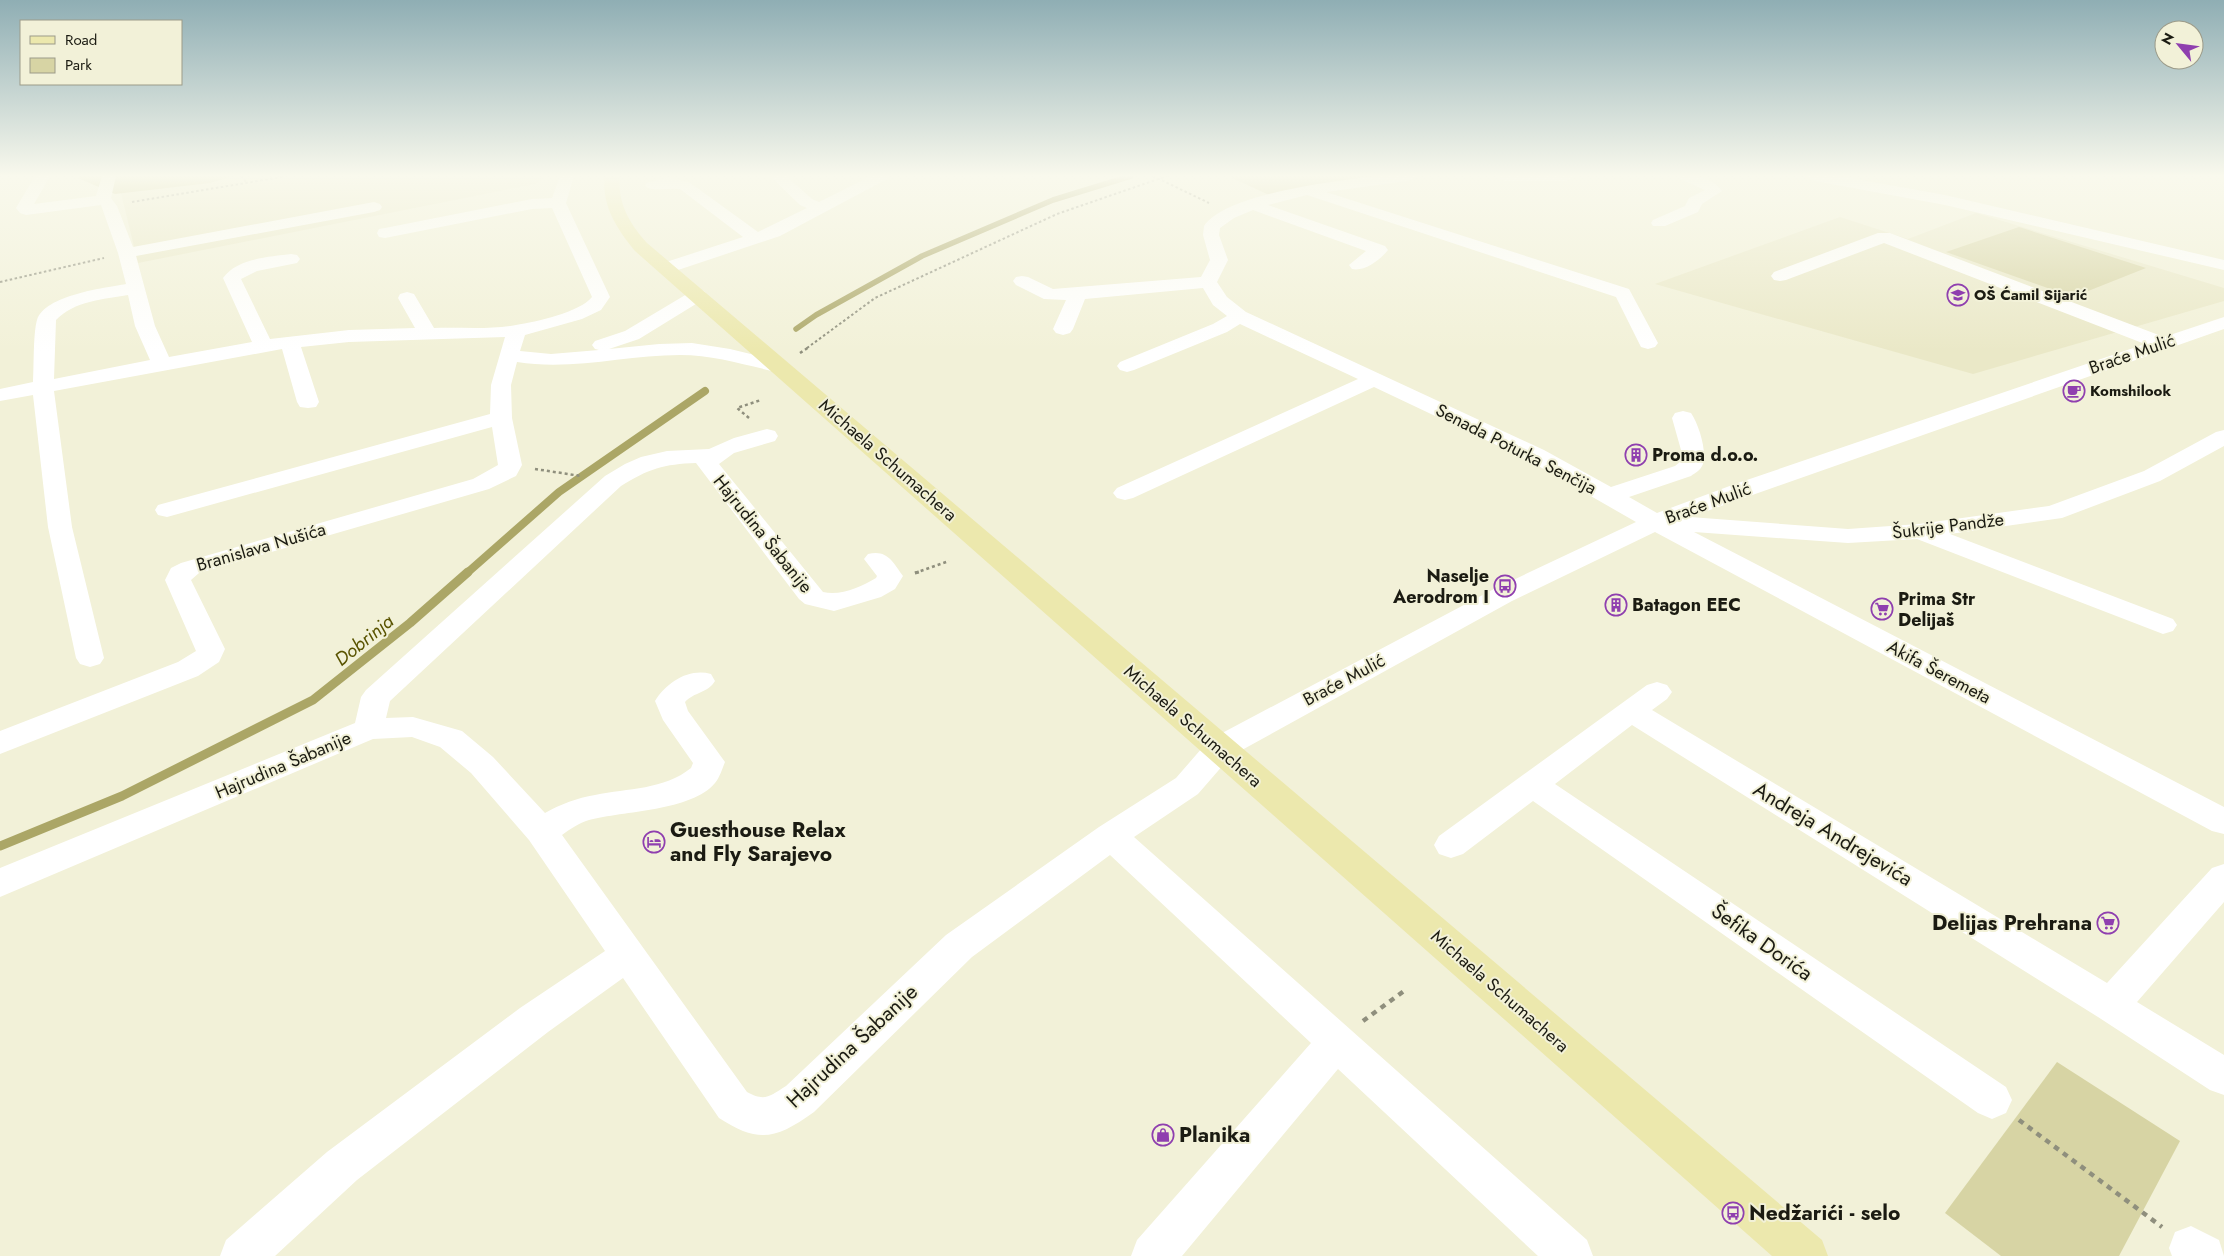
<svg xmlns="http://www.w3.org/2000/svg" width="2224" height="1256" font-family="Jost,sans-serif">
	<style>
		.built { fill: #eae8c7 }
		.green { fill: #d7d4a4 }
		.forest { fill: #c6c281 }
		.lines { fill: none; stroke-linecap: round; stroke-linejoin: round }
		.stream-far2 { stroke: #aba666; stroke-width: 5.5 }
		.stream-far1 { stroke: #aba666; stroke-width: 8 }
		.stream { stroke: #aba666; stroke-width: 9 }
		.path-far3 { stroke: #8f8f7d; stroke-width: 2; stroke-dasharray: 2.5 2.5; stroke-linecap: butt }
		.path-far2 { stroke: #8f8f7d; stroke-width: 2.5; stroke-dasharray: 3 3; stroke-linecap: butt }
		.path-far1 { stroke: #8f8f7d; stroke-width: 3; stroke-dasharray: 4 4; stroke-linecap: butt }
		.path { stroke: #8f8f7d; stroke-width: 4.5; stroke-dasharray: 5.5 5.5; stroke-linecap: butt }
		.minor { fill: #fff; fill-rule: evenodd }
		.major { fill: #ece8ad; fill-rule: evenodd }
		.labels { text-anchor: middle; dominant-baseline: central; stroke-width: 4; stroke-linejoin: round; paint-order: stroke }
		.far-poi-label { font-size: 15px; font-weight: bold; fill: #1b1b12; stroke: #f2f1d8; text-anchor: start }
		.street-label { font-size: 18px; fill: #1b1b12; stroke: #f2f1d8 }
		.poi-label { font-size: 18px; font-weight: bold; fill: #1b1b12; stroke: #f2f1d8; text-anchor: start }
		.water-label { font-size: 19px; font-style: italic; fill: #595300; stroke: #f2f1d8 }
		.near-poi-label { font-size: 21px; font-weight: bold; fill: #1b1b12; stroke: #f2f1d8; text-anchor: start }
		.near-street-label { font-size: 21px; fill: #1b1b12; stroke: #f2f1d8 }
	</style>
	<rect width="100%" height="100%" fill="#f2f1d8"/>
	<!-- built -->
	<g class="built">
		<path d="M172 176H547L535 184 138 263 119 185Z"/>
		<path d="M1976 213 2224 288V301L1973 374 1655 284 1840 217 1908 239Z"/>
	</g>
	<!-- green -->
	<g class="green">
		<path d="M1228 176H1380L1269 195Z"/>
		<path d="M2019 227 2146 268 2073 297 1946 252Z"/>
		<path d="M2057 1062 2180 1141 2119 1256H2001L1945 1213Z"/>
	</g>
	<!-- forest -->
	<path class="forest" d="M81 176H234L210 183 115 194 78 178Z"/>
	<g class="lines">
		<!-- stream-far2 -->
		<path class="stream-far2" d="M796 329 816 315 922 256 1053 200 1131 176"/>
		<!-- stream-far1 -->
		<path class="stream-far1" d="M467 573 559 492 705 391"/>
		<!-- stream -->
		<path class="stream" d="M0 846 122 796 313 700 410 623 468 572"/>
		<!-- path-far3 -->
		<g class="path-far3">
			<path d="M241 176 247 183"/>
			<path d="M1153 176 1209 203"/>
			<path d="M132 202 287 176"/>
			<path d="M0 282 104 258"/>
			<path d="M807 348 875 298 1057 214 1167 176"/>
		</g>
		<!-- path-far2 -->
		<g class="path-far2">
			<path d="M800 353 809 347"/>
			<path d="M749 418 737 408 761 400"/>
			<path d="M535 469 581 476"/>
			<path d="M915 573 949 561"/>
		</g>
		<!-- path-far1 -->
		<path class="path-far1" d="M915 573 919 572"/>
		<!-- path -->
		<g class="path">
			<path d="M1363 1021 1404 991"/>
			<path d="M2019 1120 2162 1227"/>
		</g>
		<!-- minor -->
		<g class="minor">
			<path d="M35 176H50L34 204 96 196 102 176H116L111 198 117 206 133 247 374 202 380 204 382 207 380 210 374 212 136 256 155 326 169 357 252 342 223 278C237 258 269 257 291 254L297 255 300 259 297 263 257 271 241 279 270 339 349 330 415 328 398 298 400 294 407 292 414 294 434 328C461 327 490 330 516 325 536 322 580 312 592 297L552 208 532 209 385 238 379 237 377 233 379 229 385 228 532 199 552 198 560 176H574L566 203 610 297 601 310 582 319 525 335 520 351 551 354 599 350 595 349 592 345 595 341 625 331 692 291 698 289 704 291 707 295 704 299 639 339 609 349 659 344 692 343 730 349 788 363 791 367 788 371 781 373C748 366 715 355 680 355 626 355 572 371 517 362L511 385 512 418 522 465 516 476 489 489 199 573 191 580 225 649 219 662 198 676 0 754V731L178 662 196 651 165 580 171 568 181 563 473 479 498 465 492 427 167 517 158 515 155 510 158 505 490 414 491 385 505 337 349 342 301 347 319 402 316 407 308 408 300 407 297 402 282 349 54 391 72 527 104 658 100 664 90 667 80 664 76 658 48 527 33 395 0 401V389L33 382C34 367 33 334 37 320 45 295 104 288 126 284L118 253 101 205 26 215 20 213 16 208ZM128 295 135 326 150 360 54 379 56 320C74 301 104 299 128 295Z"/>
			<path d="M770 176H786L812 199 819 202 871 176H890L887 179 780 236 672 272H660L657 268 660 264 743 237 680 189C669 188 658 191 648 188L645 185 648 182 668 178 689 182 758 232 807 208 800 205Z"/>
			<path d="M1376 176H1415L1412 179 1407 181 1326 192 1629 289 1658 343 1655 347 1648 349 1641 347 1616 297 1307 195 1268 205 1385 246 1388 250C1380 260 1364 272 1352 269L1349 265 1366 251 1253 210 1234 218 1220 228 1219 235 1228 260 1217 282 1227 297 1246 312 1544 450 1611 487 1675 466 1680 462 1681 450 1672 418 1675 413 1683 411 1691 413C1699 425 1707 451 1703 464 1701 470 1695 473 1691 476L1629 497 1657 513 1735 484 2145 344 1884 243 1786 280 1780 281 1774 280 1771 276 1774 272 1878 233H1890L2164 337 2224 317V329L1690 517 1848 529 1919 524 2049 506 2144 471 2216 432 2224 430V446L2160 481 2062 518 1950 534 2173 619 2177 625 2173 631 2163 634 1917 539 1848 543 1694 532 2224 807V834L2212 831 1655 532 1512 601 1231 756 1198 794 1134 837 1587 1240 1593 1256H1538L1338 1069 1182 1256H1131L1137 1240 1311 1043 1110 855 972 957 814 1112C776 1139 759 1144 719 1118L623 978 548 1032 357 1180 275 1256H220L226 1240 327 1152 520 1008 605 951 529 840 471 773 440 747 412 737 373 739 0 897V868L355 723 361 697 366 690 605 476 625 464 641 457 667 451 709 449 734 438 767 429 775 431 778 436 775 441 734 453 719 464 823 592C841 596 861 587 876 578L877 576 864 559 868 554C887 549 893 562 903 576L895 589 881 597 834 611 805 604 799 599 696 463C664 464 648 469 621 486L390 701 386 718 413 717 462 731 493 757 545 813C561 804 577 798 595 795 628 788 664 790 691 768L693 763 663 720 655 701C667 682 689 668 711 674L715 681C708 693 694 692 685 702L688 711 725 762C722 769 720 777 715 783 692 811 623 811 589 820 579 823 570 829 562 835L747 1092C765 1102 770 1096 786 1086L946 935 1099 827 1176 778 1209 740 1494 589 1636 522 1528 460 1374 387 1133 498 1125 500 1117 498 1113 493 1117 488 1358 379 1240 324 1227 332 1134 370 1127 372 1120 370 1117 366 1120 362 1213 324 1227 316 1213 305 1203 288 1085 299 1073 329 1070 333 1063 335 1056 333 1053 329 1066 300 1044 299 1016 285 1013 281 1016 277 1022 276 1028 277 1053 289 1201 277 1210 260 1203 235 1204 226C1226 193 1337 181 1376 176Z"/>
			<path d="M1498 176H1574L1571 179 1566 181H1506L1501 179Z"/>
			<path d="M1678 176C1694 176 1711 176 1722 191L1702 204 1698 212 1665 226H1653L1651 223 1653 220 1685 206 1689 198 1705 190 1680 179Z"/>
			<path d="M1807 176H1839L1945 195 2224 260V270L1945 205 1815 181 1810 179Z"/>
			<path d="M1657 682 1667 685 1672 692 1667 699 1652 710 2107 983 2212 868 2224 864V902L2137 1002 2224 1055V1095L2210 1090 2098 1017 1632 725 1555 784 2006 1087 2012 1100 2006 1113 1992 1119 1978 1113 1533 801 1463 854 1451 858 1439 854 1434 845 1439 836 1647 685Z"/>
			<path d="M2191 1226 2219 1240 2224 1256H2172L2169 1248 2175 1232Z"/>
		</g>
		<!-- major -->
		<path class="major" d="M605 176H620C617 203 630 224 647 243L1822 1240 1828 1256H1772L635 251C617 229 601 205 605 176Z"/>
	</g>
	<!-- sky -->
	<linearGradient id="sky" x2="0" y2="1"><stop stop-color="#8faeb4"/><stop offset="0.5" stop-color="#f9f9ed"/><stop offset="1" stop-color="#f9f9ed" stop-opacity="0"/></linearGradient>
	<rect width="2224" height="352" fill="url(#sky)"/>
	<!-- icons -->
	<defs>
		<g id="school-ring" transform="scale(1.125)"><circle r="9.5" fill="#f2f1d8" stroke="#8f3faf" stroke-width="1.5"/><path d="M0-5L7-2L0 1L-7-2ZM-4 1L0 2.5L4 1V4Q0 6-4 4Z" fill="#8f3faf"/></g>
		<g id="cafe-ring" transform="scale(1.125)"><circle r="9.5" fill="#f2f1d8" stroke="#8f3faf" stroke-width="1.5"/><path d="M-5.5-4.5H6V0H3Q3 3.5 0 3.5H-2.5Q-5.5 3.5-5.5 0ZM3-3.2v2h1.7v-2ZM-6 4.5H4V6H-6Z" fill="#8f3faf"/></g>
		<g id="building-ring" transform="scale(1.125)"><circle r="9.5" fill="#f2f1d8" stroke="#8f3faf" stroke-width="1.5"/><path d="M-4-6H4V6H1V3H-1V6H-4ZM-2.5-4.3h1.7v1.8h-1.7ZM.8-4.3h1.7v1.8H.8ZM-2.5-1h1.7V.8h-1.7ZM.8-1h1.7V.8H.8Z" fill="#8f3faf"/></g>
		<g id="bus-ring" transform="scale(1.125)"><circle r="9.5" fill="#f2f1d8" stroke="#8f3faf" stroke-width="1.5"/><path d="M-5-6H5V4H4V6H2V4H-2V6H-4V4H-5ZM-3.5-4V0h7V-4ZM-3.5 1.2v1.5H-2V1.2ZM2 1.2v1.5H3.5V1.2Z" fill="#8f3faf"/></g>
		<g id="supermarket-ring" transform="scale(1.125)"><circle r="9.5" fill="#f2f1d8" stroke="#8f3faf" stroke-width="1.5"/><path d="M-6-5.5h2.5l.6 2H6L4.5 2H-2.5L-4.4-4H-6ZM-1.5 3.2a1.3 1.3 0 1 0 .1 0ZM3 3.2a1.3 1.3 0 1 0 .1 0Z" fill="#8f3faf"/></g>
		<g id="hotel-ring" transform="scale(1.125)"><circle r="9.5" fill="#f2f1d8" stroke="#8f3faf" stroke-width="1.5"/><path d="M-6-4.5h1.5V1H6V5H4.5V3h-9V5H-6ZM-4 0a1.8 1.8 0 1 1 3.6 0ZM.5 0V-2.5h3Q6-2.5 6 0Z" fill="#8f3faf"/></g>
		<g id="shop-ring" transform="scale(1.125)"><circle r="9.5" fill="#f2f1d8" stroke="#8f3faf" stroke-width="1.5"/><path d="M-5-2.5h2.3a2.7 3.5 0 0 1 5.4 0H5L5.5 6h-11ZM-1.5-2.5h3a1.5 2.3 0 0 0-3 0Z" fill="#8f3faf"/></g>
	</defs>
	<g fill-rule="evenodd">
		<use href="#school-ring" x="1958" y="295"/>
		<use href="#cafe-ring" x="2074" y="391"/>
		<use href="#building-ring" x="1636" y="455"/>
		<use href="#bus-ring" x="1505" y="586"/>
		<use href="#building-ring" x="1616" y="605"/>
		<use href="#supermarket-ring" x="1882" y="609"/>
		<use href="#hotel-ring" x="654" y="842"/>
		<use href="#supermarket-ring" x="2108" y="923"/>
		<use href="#shop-ring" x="1163" y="1135"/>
		<use href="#bus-ring" x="1733" y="1213"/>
	</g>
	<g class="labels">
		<!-- far-poi labels -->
		<g class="far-poi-label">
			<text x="1974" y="295">OŠ Ćamil Sijarić</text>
			<text x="2090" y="391">Komshilook</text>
		</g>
		<!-- street labels -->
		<g class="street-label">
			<text transform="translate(2132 354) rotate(-19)">Braće Mulić</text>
			<text transform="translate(1516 449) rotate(27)">Senada Poturka Senčija</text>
			<text transform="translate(888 460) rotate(41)">Michaela Schumachera</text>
			<text transform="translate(1708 503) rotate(-20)">Braće Mulić</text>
			<text transform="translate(1948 526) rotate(-7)">Šukrije Pandže</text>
			<text transform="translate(763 534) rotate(51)">Hajrudina Šabanije</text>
			<text transform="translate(261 547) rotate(-16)">Branislava Nušića</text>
			<text transform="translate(1939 672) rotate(28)">Akifa Šeremeta</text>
			<text transform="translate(1344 680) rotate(-28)">Braće Mulić</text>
			<text transform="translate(1193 726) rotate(41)">Michaela Schumachera</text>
			<text transform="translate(283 765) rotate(-23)">Hajrudina Šabanije</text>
			<text transform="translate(1500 991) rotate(41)">Michaela Schumachera</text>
		</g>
		<!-- poi labels -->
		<g class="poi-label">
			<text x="1652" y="455">Proma d.o.o.</text>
			<text x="1489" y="576" text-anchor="end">Naselje<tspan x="1489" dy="21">Aerodrom I</tspan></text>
			<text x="1898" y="599">Prima Str<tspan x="1898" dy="21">Delijaš</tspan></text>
			<text x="1632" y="605">Batagon EEC</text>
		</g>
		<!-- water labels -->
		<g class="water-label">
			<text transform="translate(364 640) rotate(-39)">Dobrinja</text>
		</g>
		<!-- near-poi labels -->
		<g class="near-poi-label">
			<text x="670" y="830">Guesthouse Relax<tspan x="670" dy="24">and Fly Sarajevo</tspan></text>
			<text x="2092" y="923" text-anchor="end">Delijas Prehrana</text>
			<text x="1179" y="1135">Planika</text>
			<text x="1749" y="1213">Nedžarići - selo</text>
		</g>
		<!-- near-street labels -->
		<g class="near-street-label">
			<text transform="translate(1833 834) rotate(31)">Andreja Andrejevića</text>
			<text transform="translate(1762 942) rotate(35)">Šefika Dorića</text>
			<text transform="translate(852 1046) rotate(-43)">Hajrudina Šabanije</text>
		</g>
	</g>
	<!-- legend -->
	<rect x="20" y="20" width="162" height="65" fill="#f2f1d8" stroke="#9c9b89"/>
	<rect x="30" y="36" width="25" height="8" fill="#ece8ad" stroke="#9c9b89"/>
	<text x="65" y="45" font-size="15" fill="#1b1b12">Road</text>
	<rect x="30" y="58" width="25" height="15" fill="#d7d4a4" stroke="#9c9b89"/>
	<text x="65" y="70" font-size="15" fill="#1b1b12">Park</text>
	<!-- north arrow -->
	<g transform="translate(2179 45) rotate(299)"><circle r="24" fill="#f2f1d8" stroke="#9c9b89"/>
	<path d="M0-4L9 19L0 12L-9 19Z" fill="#8f3faf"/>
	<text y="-8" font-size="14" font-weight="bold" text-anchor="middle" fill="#1b1b12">N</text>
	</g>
</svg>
